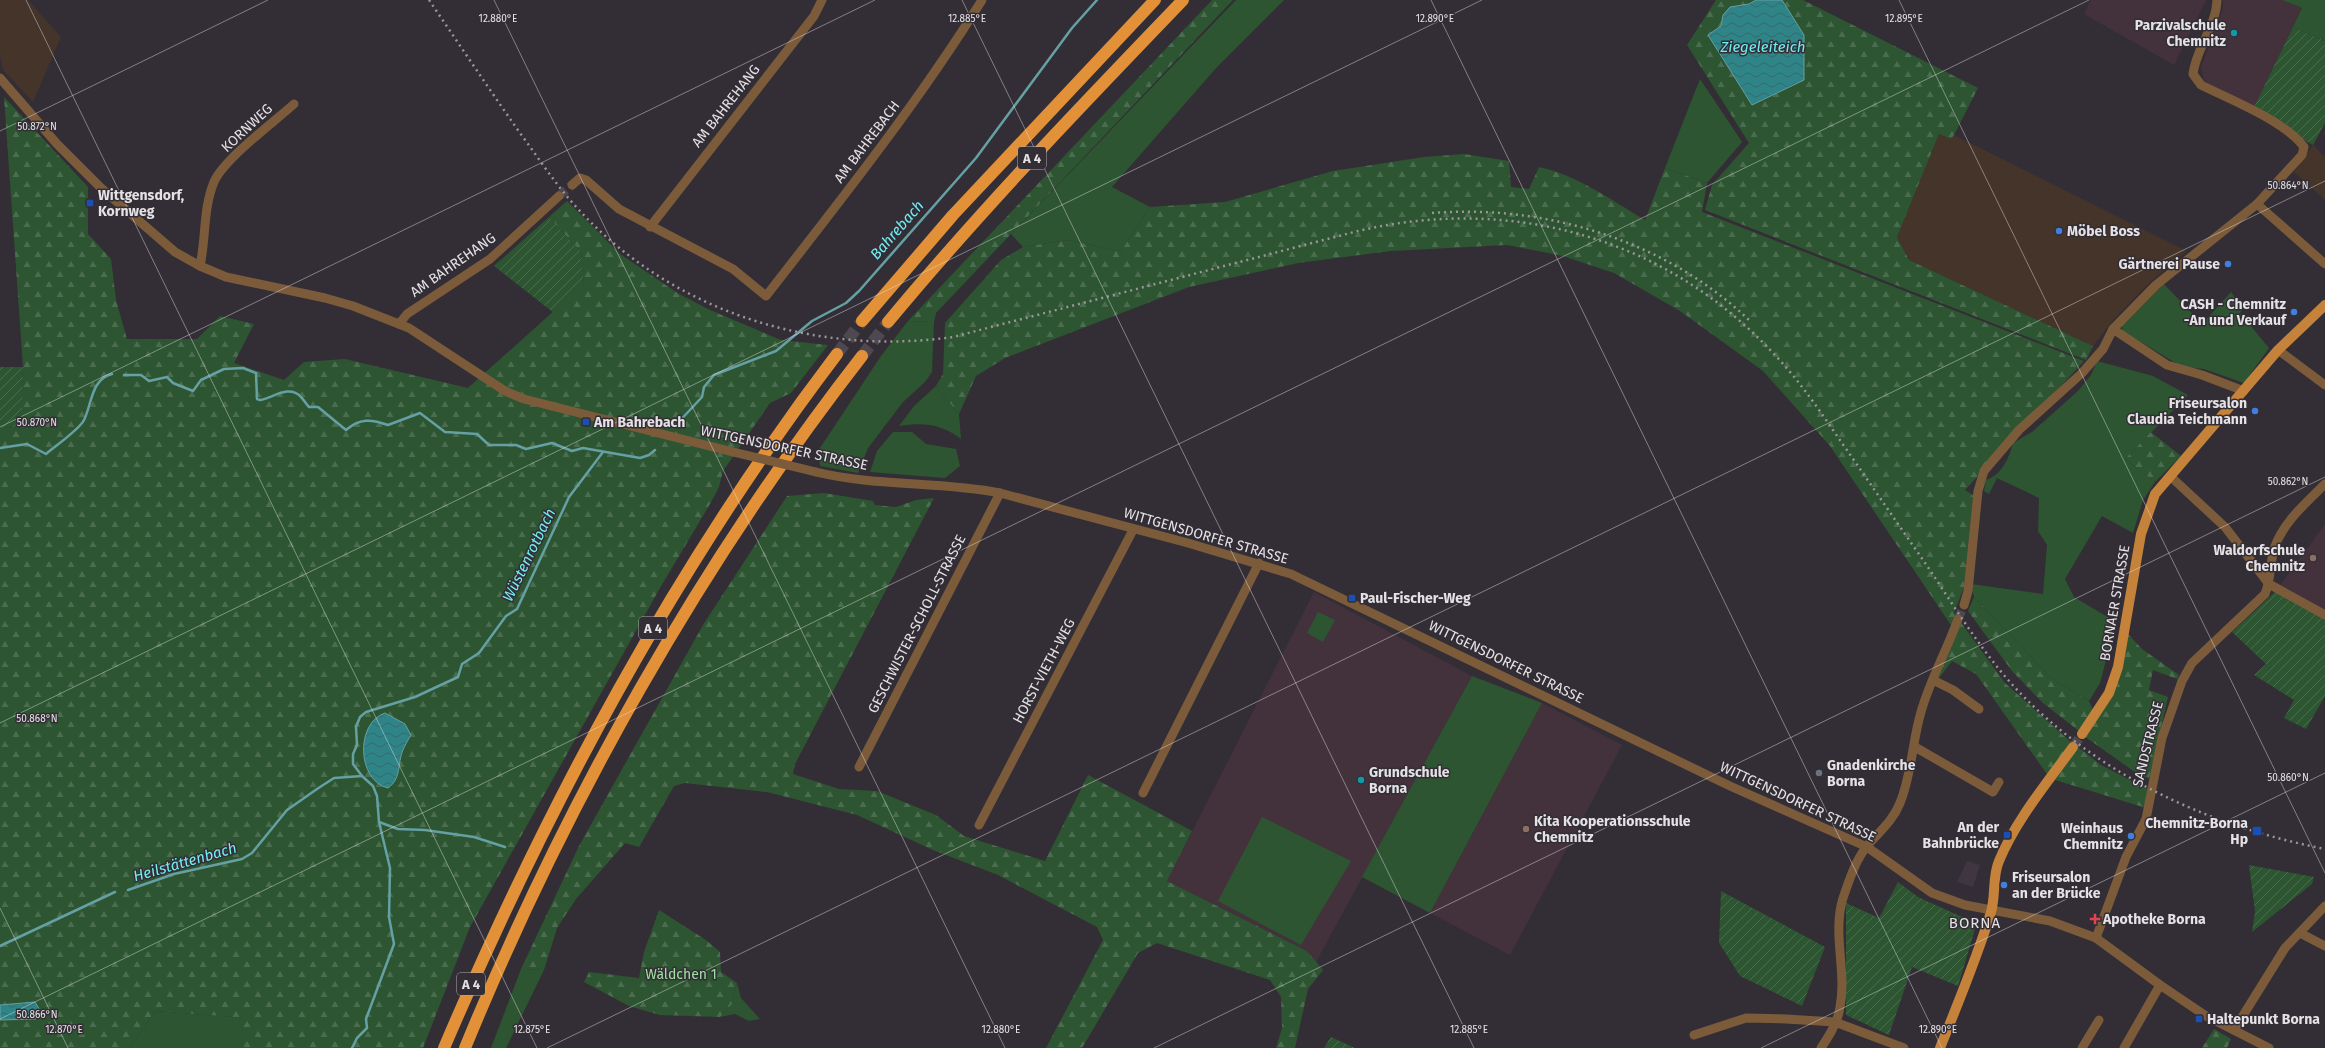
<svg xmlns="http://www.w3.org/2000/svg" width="2325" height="1048" font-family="'Fira Sans',sans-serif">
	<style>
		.commercial { fill: #443429 }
		.built { fill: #3f3642 }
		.education { fill: #43323c }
		.grass { fill: #2d5531 }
		.forest { fill: url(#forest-firs) }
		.garden { fill: url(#garden-furrows) }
		.water { fill: url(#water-waves); stroke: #65a0a4 }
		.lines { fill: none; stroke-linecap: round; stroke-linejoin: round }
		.stream { stroke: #65a0a4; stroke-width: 2.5 }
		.minor-tunnel { stroke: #4e4950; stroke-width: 9; stroke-dasharray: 9 4.5; stroke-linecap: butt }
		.major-tunnel { stroke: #4e4950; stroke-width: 10; stroke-dasharray: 10 5; stroke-linecap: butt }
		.highway-tunnel { stroke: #4e4950; stroke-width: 12; stroke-dasharray: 12 6; stroke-linecap: butt }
		.minor { stroke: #7c5b3b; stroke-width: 9 }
		.major { stroke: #c5823b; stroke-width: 10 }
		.highway { stroke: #e29138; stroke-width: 12 }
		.rail { stroke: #9a969b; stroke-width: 2.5; stroke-dasharray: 2 4; stroke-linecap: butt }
		.minor-bridge { stroke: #7c5b3b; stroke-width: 9 }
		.ticks { fill: none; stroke: #e5e2e6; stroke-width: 1; stroke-opacity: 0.45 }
		.culture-dot { fill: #0f9aa8; stroke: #332e35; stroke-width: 1.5 }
		.transit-dot { fill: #1a4fb4; stroke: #332e35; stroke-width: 1.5 }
		.shop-dot { fill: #3f7fe0; stroke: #332e35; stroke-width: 1.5 }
		.education-dot { fill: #8d6e63; stroke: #332e35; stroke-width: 1.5 }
		.worship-dot { fill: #6b7280; stroke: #332e35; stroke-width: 1.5 }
		.health-dot { fill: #e0444e; stroke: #332e35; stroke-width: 1.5 }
		.labels { text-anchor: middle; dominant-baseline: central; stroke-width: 3; stroke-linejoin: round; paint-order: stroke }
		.shield { fill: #332e35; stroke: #b0acb1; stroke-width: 1 }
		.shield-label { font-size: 13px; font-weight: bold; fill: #e5e2e6 }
		.poi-label { font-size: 14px; font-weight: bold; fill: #e5e2e6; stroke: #332e35; text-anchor: start }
		.street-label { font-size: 14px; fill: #e5e2e6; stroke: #332e35 }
		.park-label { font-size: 14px; fill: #9de0a0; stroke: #332e35 }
		.water-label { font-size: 15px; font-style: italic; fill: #72edf2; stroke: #332e35 }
		.neighbourhood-label { font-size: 15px; letter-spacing: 1px; fill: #e5e2e6; stroke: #332e35 }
		.ticks-label { font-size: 10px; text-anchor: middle; fill: #e5e2e6; stroke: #332e35; stroke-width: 3; stroke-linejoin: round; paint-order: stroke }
	</style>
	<defs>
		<pattern id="forest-firs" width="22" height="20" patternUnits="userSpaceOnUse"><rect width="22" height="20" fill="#2d5531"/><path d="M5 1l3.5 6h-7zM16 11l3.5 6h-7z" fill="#4b6d4f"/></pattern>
		<pattern id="garden-furrows" width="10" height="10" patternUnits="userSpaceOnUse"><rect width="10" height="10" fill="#2d5531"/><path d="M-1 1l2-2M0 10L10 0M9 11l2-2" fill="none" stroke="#4b6d4f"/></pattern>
		<pattern id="water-waves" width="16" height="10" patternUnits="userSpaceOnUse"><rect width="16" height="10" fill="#2e8487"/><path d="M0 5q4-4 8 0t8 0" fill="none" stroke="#376a6d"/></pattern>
	</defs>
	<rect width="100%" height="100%" fill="#332e35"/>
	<!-- commercial -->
	<g class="commercial">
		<path d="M0 0H28L61 37 33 102 3 70 0 55Z"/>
		<path d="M1939 134 1951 139 1954 135 2187 251 2146 286 2115 318 2093 346 1909 260 1897 237Z"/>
		<path d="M2313 145 2325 157V200L2294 172Z"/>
	</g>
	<!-- built -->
	<path class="built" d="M1967 861 1980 865 1973 887 1957 882Z"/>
	<!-- education -->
	<g class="education">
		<path d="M2091 0H2206L2174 65 2084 14Z"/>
		<path d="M2223 0H2282L2302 8 2252 111 2204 81 2201 67 2223 9Z"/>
		<path d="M2325 524V618L2276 591Z"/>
		<path d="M1314 592 1472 676 1316 962 1307 951 1167 881Z"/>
		<path d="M1542 703 1622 745 1510 955 1430 913Z"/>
	</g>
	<!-- grass -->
	<g class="grass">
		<path d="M1236 0H1284L1217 67 1112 187 1150 207 1121 251 1067 240 1023 247 1011 234Z"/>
		<path d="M2282 0H2325V41L2293 27 2302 8Z"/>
		<path d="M1700 79 1742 142 1707 183 1665 168Z"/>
		<path d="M2163 283 2202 324 2231 292 2243 309 2240 313 2269 348 2244 383 2204 369 2182 367 2123 331 2121 325Z"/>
		<path d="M908 321 934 322 932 372 925 382 903 402 868 448 858 473 820 466 818 451 881 356Z"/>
		<path d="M2097 361 2153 376 2188 395 2125 459 2155 482 2143 500 2133 533 2102 516 2065 579 2074 597 2116 622 2100 683 2089 701 2051 678 1974 597 1971 584 2043 594 2047 545 2038 531 2039 498 1997 478 1989 494 1984 491 1986 480C2002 475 2009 458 2013 443L2032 432 2078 391 2091 375Z"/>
		<path d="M936 386 959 414 961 439C942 424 923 422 899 426L914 406Z"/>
		<path d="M893 432H912L926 444 956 449 960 466 945 478 870 472 877 451Z"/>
		<path d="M1318 612 1335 620 1323 642 1307 633Z"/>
		<path d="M1472 676 1542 703 1430 913 1362 877Z"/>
		<path d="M1262 817 1351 861 1301 945 1218 901Z"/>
		<path d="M521 969 544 970 506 1048H491Z"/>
		<path d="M737 983 741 998 760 1019 749 1021 735 1014 720 1017 732 1004Z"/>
		<path d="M155 1011 246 1018 241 1048H130Z"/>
	</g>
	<!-- forest -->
	<g class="forest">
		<path d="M1212 0H1233L936 313 934 322 908 321Z"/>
		<path d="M1716 0H1756C1738 11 1726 0 1722 26L1708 35 1752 105 1804 35 1782 0H1803L1978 88 1954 135 1951 139 1939 134 1897 237 1909 260 2093 346 2086 360 1705 210 1712 185 1749 143 1687 45Z"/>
		<path d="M4 97 88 187V234L111 259 116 300 127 339H197L220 316 254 324 234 363 284 380 304 362 345 359 468 388 584 284 581 252 549 217 567 201 620 254 679 294 710 310 781 340 828 345 791 393 770 403 723 471 719 487 710 504 660 588 470 927 423 1048H241L245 1018 155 1011 130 1048H0V428L21 427 23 367Z"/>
		<path d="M1464 154 1509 161 1511 187 1529 189 1539 167C1577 175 1611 200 1645 220L1665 168 1707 183 1702 212 2084 361 1965 490 1973 495 1964 587 1954 613 2005 683 2072 743 2049 777 1976 674 1952 661 1936 682 1957 634 1830 446 1763 371 1680 311 1614 273 1563 256 1507 245 1391 251 1298 263 1189 287 1005 358 976 376 959 414 936 386 943 374 945 323 1001 260 1023 247 1067 240 1121 251 1150 207 1225 202 1333 171 1424 157Z"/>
		<path d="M2151 432 2181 456 2155 482 2125 459Z"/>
		<path d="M824 493 873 501 875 505 896 507 916 500 934 498 795 764 793 774 839 789 877 791 936 815 964 836 1045 861 1088 775 1192 831 1167 881 1307 951 1323 970 1308 989 1295 1048H1276L1282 1028 1281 997 1270 980 1157 943 1138 953 1082 1048H1046L1103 940 1097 927 998 875 933 850 857 815 767 792 685 783 674 786 639 847 625 843 576 899 557 928 544 970 521 969 579 846 703 625 787 496Z"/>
		<path d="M1974 597 2051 678 2089 701 2093 710 2079 731 2043 703 2012 671 1968 611Z"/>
		<path d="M2126 632 2142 649 2179 675 2177 679 2153 670 2149 690 2168 697 2149 779 2132 770 2084 736 2111 694Z"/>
		<path d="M2078 747 2101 765 2149 790 2146 808 2052 779Z"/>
		<path d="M659 910 706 940 720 952 721 972 737 983 732 1004 720 1017 660 1015 629 1006 584 982 589 972 639 978 644 952Z"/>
		<path d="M2214 1029 2231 1039 2227 1048H2202Z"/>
	</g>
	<!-- garden -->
	<g class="garden">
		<path d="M2293 27 2325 41V123L2313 145 2252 111Z"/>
		<path d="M549 217 581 252 584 284 554 313 494 266Z"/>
		<path d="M0 367H23L22 427 0 428Z"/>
		<path d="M2276 591 2325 618V696L2306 729 2284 718 2294 700 2254 675 2266 664 2232 632Z"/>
		<path d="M2249 865 2314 877 2312 884 2252 932 2255 911Z"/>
		<path d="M1898 882 1918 897 1962 917 1975 929 1958 986 1912 967 1889 1035 1846 1015V903L1879 918Z"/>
		<path d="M1721 891 1825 947 1802 1006 1740 976 1719 943Z"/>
		<path d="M1331 1037 1355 1048H1324Z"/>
	</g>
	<!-- water -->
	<g class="water">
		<path d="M1756 0H1782L1804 35V80L1752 105 1708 35 1721 26 1723 15 1730 7 1749 4Z"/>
		<path d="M385 713 405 724 411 735C408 740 405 745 403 750 397 764 402 778 388 788 357 781 355 723 385 713Z"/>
		<path d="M35 1002 41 1012 36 1019 0 1020V1005Z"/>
	</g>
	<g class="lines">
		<!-- stream -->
		<g class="stream">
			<path d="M124 375H141L149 381 167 377 173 383 193 391 201 380 224 369 243 368 256 373 257 399 260 400C273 398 289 384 301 397 304 400 306 404 309 407H318L346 430C360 418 371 419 388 425L420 413 445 432 477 434 489 445H516L526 449 552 443 572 451 583 448 640 458 649 455 655 450"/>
			<path d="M675 426 702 397 704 387 714 375 776 351 812 321 846 303 859 291 976 158 1072 28 1097 0"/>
			<path d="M0 448 27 444 46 454C55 446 79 430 84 420 92 404 91 379 112 374"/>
			<path d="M379 822 398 829 425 830 474 837 505 847"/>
			<path d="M128 890 174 874 242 859 252 853 287 810 317 789 334 778 362 776"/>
			<path d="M0 946 115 892"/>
			<path d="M352 1048 357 1038 367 1028 366 1019 394 944 389 917 390 868 379 822 377 796 373 786 362 776 353 764V754L357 745 356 727 360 717 366 712 415 697 458 677 462 664 479 653 506 616 517 609 569 497 603 452"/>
		</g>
		<!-- minor-tunnel -->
		<g class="minor-tunnel">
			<path d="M559 196 572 185"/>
			<path d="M1958 619 1964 605"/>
		</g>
		<!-- major-tunnel -->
		<path class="major-tunnel" d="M2073 747 2082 734"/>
		<!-- highway-tunnel -->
		<g class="highway-tunnel">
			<path d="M837 354 862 321"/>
			<path d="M862 356 888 322"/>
		</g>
		<!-- minor -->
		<g class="minor">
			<path d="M0 78 57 144 101 188 175 252 200 266 226 277 325 298 353 306 409 328 505 391 524 399 733 452"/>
			<path d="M572 185 580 178 586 180 619 209 733 269 766 296C841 200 917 104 982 0"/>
			<path d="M2257 204 2325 264"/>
			<path d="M650 227 814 16 822 0"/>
			<path d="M200 266C206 239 203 208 214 182 224 159 274 122 294 104"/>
			<path d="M399 324 407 314 490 259 559 196"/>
			<path d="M2113 329 2167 365 2202 375 2244 391"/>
			<path d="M2278 350 2325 385"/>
			<path d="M816 472C877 487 940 481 1000 493L1188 543 1291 574 1730 786 1867 847 1932 893 1965 905 2050 921 2096 938 2160 985 2206 1016 2269 1048"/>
			<path d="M2170 476 2225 527 2269 584 2325 615"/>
			<path d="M1964 605 1968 591 1978 491 1984 471 2019 430 2082 373 2103 349 2113 329 2156 285 2257 204 2302 155 2304 147C2285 121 2231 100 2201 85L2193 74C2196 48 2216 27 2217 0"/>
			<path d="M1933 680 1953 690 1979 709"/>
			<path d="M1915 747 1993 792 1999 782"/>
			<path d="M859 767 1000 493"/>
			<path d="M1143 793 1259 563"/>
			<path d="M979 825 1133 530"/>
			<path d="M2300 933 2325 946"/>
			<path d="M2096 938 2126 857 2146 819 2162 738 2182 681 2192 663 2265 594C2271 579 2270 564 2274 549 2283 522 2306 503 2325 484"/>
			<path d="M2234 1030 2285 948 2325 906"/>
			<path d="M1694 1035 1746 1018 1786 1019 1835 1022 1904 1048"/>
			<path d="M1821 1048C1829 1036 1838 1022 1840 1007 1847 972 1832 933 1843 898 1849 881 1855 861 1867 846 1879 832 1893 821 1900 803 1912 774 1912 742 1921 712 1930 680 1947 650 1958 619"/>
			<path d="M2082 1048 2099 1020"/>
			<path d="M2124 1048 2160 985"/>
		</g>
		<!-- major -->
		<g class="major">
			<path d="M2082 734 2109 693 2118 667 2141 534 2155 494 2278 350 2325 305"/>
			<path d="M1940 1048C1958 1003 1977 958 1991 912 1996 895 1992 877 1999 861 2016 820 2047 783 2073 747"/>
		</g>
		<!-- highway -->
		<g class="highway">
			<path d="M862 321 953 215 1155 0"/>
			<path d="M888 322C981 210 1082 105 1183 0"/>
			<path d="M444 1048C549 802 675 567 837 354"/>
			<path d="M465 1048C565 804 700 564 862 356"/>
		</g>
		<!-- rail -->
		<g class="rail">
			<path d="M429 0C459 44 489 89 520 133 537 156 552 179 570 200 665 310 812 357 953 337L1358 231C1511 195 1665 237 1773 353 1800 381 1822 414 1844 446 1870 483 1895 520 1921 557 1954 605 1985 659 2027 700 2108 780 2214 827 2325 849"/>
			<path d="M1432 213C1546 204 1666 241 1749 320"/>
		</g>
		<!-- minor-bridge -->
		<path class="minor-bridge" d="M733 452 816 472"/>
	</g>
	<!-- ticks -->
	<path class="ticks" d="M26 0 537 1048M494 0 1005 1048M962 0 1474 1048M1431 0 1942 1048M1899 0 2325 873M0 131 268 0M0 427 875 0M0 723 1482 0M0 908 68 1048M0 1019 2089 0M547 1048 2325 181M1154 1048 2325 477M1761 1048 2325 773"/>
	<!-- markers -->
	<g class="culture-dot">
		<circle cx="2234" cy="33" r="4"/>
		<circle cx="1361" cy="780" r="4"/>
	</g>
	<g class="transit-dot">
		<rect x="86" y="199" width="8" height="8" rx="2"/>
		<rect x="582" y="418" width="8" height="8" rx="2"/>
		<rect x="1348" y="594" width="8" height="8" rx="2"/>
		<rect x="2252" y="826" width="10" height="10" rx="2"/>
		<rect x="2003" y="831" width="8" height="8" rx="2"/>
		<rect x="2195" y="1015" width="8" height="8" rx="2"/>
	</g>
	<g class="shop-dot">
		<circle cx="2059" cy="231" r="4"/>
		<circle cx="2228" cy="264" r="4"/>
		<circle cx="2294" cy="312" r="4"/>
		<circle cx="2255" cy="411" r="4"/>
		<circle cx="2131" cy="836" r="4"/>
		<circle cx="2004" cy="885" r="4"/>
	</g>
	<g class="education-dot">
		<circle cx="2313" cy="558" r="4"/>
		<circle cx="1526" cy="829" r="4"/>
	</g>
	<circle class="worship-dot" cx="1819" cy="773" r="4"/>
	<path class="health-dot" d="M2093 913h4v4h4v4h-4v4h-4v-4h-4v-4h4z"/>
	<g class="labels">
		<!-- shield labels -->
		<g class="shield">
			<rect x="1018" y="147" width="28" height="22" rx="3"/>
			<rect x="639" y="617" width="28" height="22" rx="3"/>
			<rect x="457" y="973" width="28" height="22" rx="3"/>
		</g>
		<g class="shield-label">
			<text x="1032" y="158">A 4</text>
			<text x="653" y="628">A 4</text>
			<text x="471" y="984">A 4</text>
		</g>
		<!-- poi labels -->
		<g class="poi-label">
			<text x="2226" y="25" text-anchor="end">Parzivalschule<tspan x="2226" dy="16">Chemnitz</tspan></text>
			<text x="98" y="195">Wittgensdorf,<tspan x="98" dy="16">Kornweg</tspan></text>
			<text x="2067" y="231">Möbel Boss</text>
			<text x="2220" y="264" text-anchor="end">Gärtnerei Pause</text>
			<text x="2286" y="304" text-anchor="end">CASH - Chemnitz<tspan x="2286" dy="16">-An und Verkauf</tspan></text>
			<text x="2247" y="403" text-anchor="end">Friseursalon<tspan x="2247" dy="16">Claudia Teichmann</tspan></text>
			<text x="594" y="422">Am Bahrebach</text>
			<text x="2305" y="550" text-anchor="end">Waldorfschule<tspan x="2305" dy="16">Chemnitz</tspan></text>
			<text x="1360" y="598">Paul-Fischer-Weg</text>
			<text x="1827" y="765">Gnadenkirche<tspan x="1827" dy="16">Borna</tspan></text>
			<text x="1369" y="772">Grundschule<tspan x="1369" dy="16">Borna</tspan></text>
			<text x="1534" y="821">Kita Kooperationsschule<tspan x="1534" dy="16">Chemnitz</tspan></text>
			<text x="2248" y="823" text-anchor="end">Chemnitz-Borna<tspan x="2248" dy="16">Hp</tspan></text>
			<text x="1999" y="827" text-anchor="end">An der<tspan x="1999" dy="16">Bahnbrücke</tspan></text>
			<text x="2123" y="828" text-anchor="end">Weinhaus<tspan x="2123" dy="16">Chemnitz</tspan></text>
			<text x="2012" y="877">Friseursalon<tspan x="2012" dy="16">an der Brücke</tspan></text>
			<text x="2103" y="919">Apotheke Borna</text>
			<text x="2207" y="1019">Haltepunkt Borna</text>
		</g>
		<!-- street labels -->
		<g class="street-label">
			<text transform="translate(726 106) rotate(-52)">AM BAHREHANG</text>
			<text transform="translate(247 128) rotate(-43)">KORNWEG</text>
			<text transform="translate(867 142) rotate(-53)">AM BAHREBACH</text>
			<text transform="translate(453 265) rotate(-35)">AM BAHREHANG</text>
			<text transform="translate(784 448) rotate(12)">WITTGENSDORFER STRASSE</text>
			<text transform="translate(1206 536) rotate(16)">WITTGENSDORFER STRASSE</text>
			<text transform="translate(2115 603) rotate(-80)">BORNAER STRASSE</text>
			<text transform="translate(917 624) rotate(-63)">GESCHWISTER-SCHOLL-STRASSE</text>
			<text transform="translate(1506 662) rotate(26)">WITTGENSDORFER STRASSE</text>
			<text transform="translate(1044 671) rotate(-62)">HORST-VIETH-WEG</text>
			<text transform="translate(2148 744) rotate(-76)">SANDSTRASSE</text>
			<text transform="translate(1798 802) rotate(25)">WITTGENSDORFER STRASSE</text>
		</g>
		<!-- park labels -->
		<g class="park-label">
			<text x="681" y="974">Wäldchen 1</text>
		</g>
		<!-- water labels -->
		<g class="water-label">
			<text x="1763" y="47">Ziegeleiteich</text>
			<text transform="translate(897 230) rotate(-49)">Bahrebach</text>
			<text transform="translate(529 555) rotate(-64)">Wüstenrotbach</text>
			<text transform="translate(185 862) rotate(-16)">Heilstättenbach</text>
		</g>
		<!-- neighbourhood labels -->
		<g class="neighbourhood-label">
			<text x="1975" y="923">BORNA</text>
		</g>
	</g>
	<g class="ticks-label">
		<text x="1904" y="22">12.895°E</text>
		<text x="498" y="22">12.880°E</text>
		<text x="967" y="22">12.885°E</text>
		<text x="1435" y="22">12.890°E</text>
		<text x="37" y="130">50.872°N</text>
		<text x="2288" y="189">50.864°N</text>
		<text x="37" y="426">50.870°N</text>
		<text x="2288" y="485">50.862°N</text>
		<text x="37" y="722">50.868°N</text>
		<text x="2288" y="781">50.860°N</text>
		<text x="37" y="1018">50.866°N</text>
		<text x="64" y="1033">12.870°E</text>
		<text x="532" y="1033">12.875°E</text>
		<text x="1001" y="1033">12.880°E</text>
		<text x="1469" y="1033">12.885°E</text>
		<text x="1938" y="1033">12.890°E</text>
	</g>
</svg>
